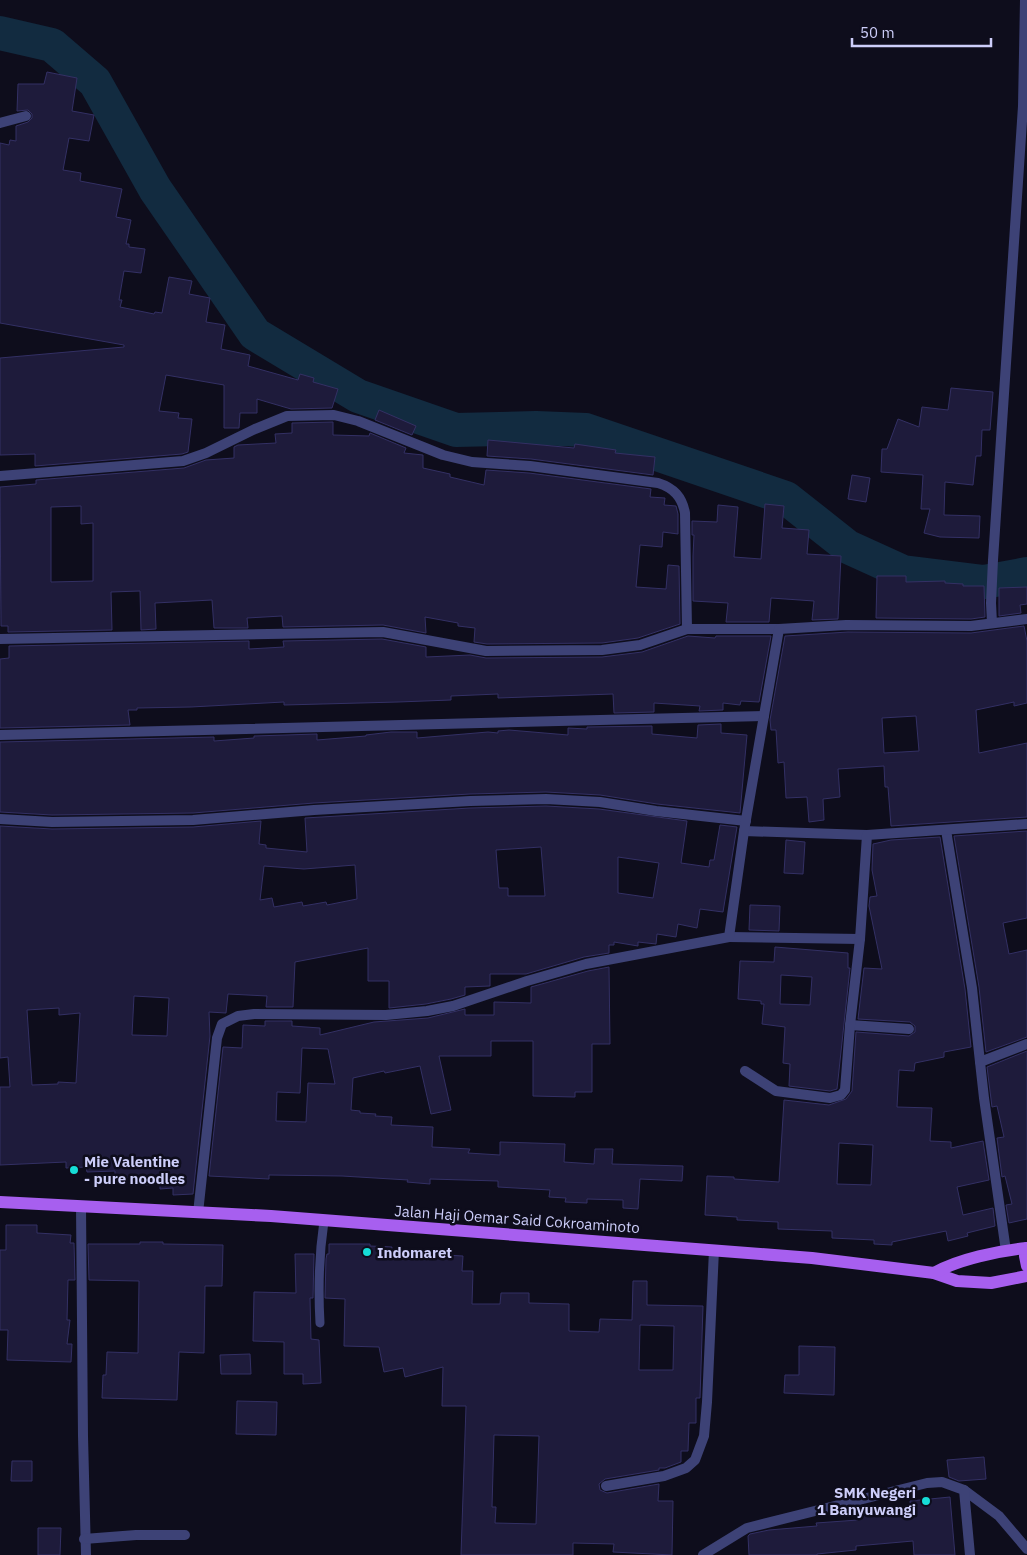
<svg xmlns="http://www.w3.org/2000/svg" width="1027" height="1555" font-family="'IBM Plex Sans',sans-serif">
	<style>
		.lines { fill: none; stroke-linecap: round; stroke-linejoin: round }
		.river { stroke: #122b40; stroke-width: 34 }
		.building { fill: #1e1b3b; stroke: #333064; fill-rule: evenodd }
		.lane { stroke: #3d4276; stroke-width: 9 }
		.street { stroke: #3d4276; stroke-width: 10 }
		.primary { stroke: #a75fef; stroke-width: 12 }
		.poi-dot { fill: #16ddd7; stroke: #0e0d1c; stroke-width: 2 }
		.labels { text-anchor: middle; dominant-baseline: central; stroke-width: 5; stroke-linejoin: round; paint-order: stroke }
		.poi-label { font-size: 15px; font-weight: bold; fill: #cdcefa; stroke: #0e0d1c; text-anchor: start }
		.street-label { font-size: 15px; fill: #cdcefa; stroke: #0e0d1c }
	</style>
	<rect width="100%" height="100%" fill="#0e0d1c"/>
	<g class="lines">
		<!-- river -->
		<path class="river" d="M0 33 52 45 95 82 155 189 255 334 358 396 456 430 536 428 586 430 786 498 848 547 903 572 984 582 1027 574"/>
	</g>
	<!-- building -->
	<g class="building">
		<path d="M47 72 77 78 72 111 94 115 89 141 69 138 63 170 81 173 80 181 122 189 116 217 131 220 126 244H129V247L145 249 141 273 124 271 119 300H122L120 307 154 314 155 312 162 313 169 277 192 281 189 294 210 298 206 322 225 325 221 349 250 355 248 366 298 380 300 374 314 378 313 382 338 389 332 408 291 409 257 399V413H240L239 428H224V385L166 375 159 411 179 413 178 418 192 419 188 452 182 454 35 466V454L0 455V358L124 347V345L0 323V143L9 145 10 140 16 141V126L28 122 32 118V114L28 110 17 111 18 84H44Z"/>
		<path d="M951 388 993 392 990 430H982L981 456H976L973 485 945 482 944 515 980 516 979 538 940 537 924 533 930 509H921L923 475 881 472 882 449H887L898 419 919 427 922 407 948 410Z"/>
		<path d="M379 410 416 426 412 435 375 420Z"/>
		<path d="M333 422V435L369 436 370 433 406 448 404 453 423 455V468L450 474V477L484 485 486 470 529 473 651 489 650 497 665 498 664 505 676 506 678 514V534L663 532 662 547 640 545 636 587 666 589 668 565 679 566 680 624 638 638 602 643 487 644 474 642 475 628 458 626V623L425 617 426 633 383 625 283 627 282 616 247 618 248 628H214L212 600 155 603 156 629 141 630 140 591 111 592 112 630 8 632V626H1L0 487 36 484V480L184 468 206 460 234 458V447L238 445 276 443 275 434 292 433V423ZM81 506V524L93 523V581L51 582V507Z"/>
		<path d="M488 440 574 448 575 444 616 450 615 453 655 457 653 475 531 459 487 456Z"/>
		<path d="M852 475 870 478 866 502 848 499Z"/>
		<path d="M765 504 784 506 782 528 809 530 807 554 841 556 838 619 812 620 814 601 771 598 769 622H726L728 603 693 601V556L694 535H692V521L717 522 718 505 738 507 734 557 761 559Z"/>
		<path d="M877 576H906V582L945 581V583L963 584V586H984L985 617 971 619 876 618Z"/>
		<path d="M1027 587V604L1020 605 1021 613 999 616V588Z"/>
		<path d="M1024 626 1027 641V703L1014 706V702L976 710 979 753 1027 743V817L891 826 888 787H885L884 766 838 769 840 797 823 799 824 820 809 822 807 797 786 798 784 762 778 763 776 730H771L770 720 785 636 848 632 971 633ZM916 716 919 751 884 753 882 718Z"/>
		<path d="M688 636 715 638 716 636H771L759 702 741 701 740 705 723 703V710L699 711 700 706 654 703V712L614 713 613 694 498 698V694L451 696V700L398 702 284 705V702L191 707 137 708V710H128L130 725 0 728V659L9 658V646L249 641V649L284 647 283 641 382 639 426 647V657L470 655 486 658 602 657 642 652Z"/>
		<path d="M721 724V733L747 735 740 813 657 804 600 795 546 792 470 794 314 803 193 813 52 815 0 812V742L214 737V741L254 738V736L317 734V740L366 736V735L391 732H417V738L488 732 498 733V731L509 730 568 735V728L587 729V727L652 726V734L697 738 698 725Z"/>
		<path d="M546 806 599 809 687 821 681 863 709 867 710 860H714L720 825 737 827 723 912 700 909 697 928 678 924 676 937 657 934 656 944 638 942V946L614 942V945H609V953L584 957 526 974H490V986L465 987V995L451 999 426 1004 389 1008V981H368V948L295 962 293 1007H266L267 996 228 994 226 1013 209 1012 210 1036 193 1194 173 1195V1188L160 1189V1184L143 1185V1177L115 1178V1171L87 1172 86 1167 66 1168V1162L0 1165V1087H10L8 1057 0 1058V826L52 829 193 827 261 821 259 844 266 845V848L307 852 305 818 470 808ZM541 847 545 896H508V888H499L496 850ZM618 857 659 863 653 898 618 893ZM355 865 357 899 327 905 326 902 303 906 302 902 274 907 272 898 260 900 264 866 304 869ZM134 996 169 998 167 1036 132 1035ZM59 1008V1015L80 1013 76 1083 58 1082V1084L32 1085 27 1010Z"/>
		<path d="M1027 831V918L1003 923 1009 954 1027 950V1037L986 1052 979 987 954 836Z"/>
		<path d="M940 837 965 989 971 1047 944 1052V1057L915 1063 914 1071 899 1070 897 1107 932 1108 930 1141 951 1142V1148L983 1141 989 1180 957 1187 963 1215 993 1208 995 1226 967 1233 968 1236 948 1241 946 1231 892 1242V1245L874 1244V1240L832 1238V1231L778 1229V1222L737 1220V1217L705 1215 707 1176 734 1177V1179L779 1182 784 1100 829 1105 846 1099 852 1091 856 1032 909 1036 915 1032V1026L910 1022 858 1019 864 968 882 969 869 906 870 897 877 896 872 870 873 844 891 840ZM839 1143 873 1145 871 1185 837 1184Z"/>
		<path d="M786 840 805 842 803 874 784 873Z"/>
		<path d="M750 905 780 906 779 931 749 930Z"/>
		<path d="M775 947 848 953V968H850L837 1089 830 1091 789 1086 790 1064 783 1063 785 1027 762 1024 764 1004H761V1001L738 999 740 961 774 962ZM781 975 812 977 810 1005 780 1004Z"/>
		<path d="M609 967 610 1044H592V1092H575V1097L533 1096V1041H491V1056H439L451 1110 431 1114 420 1066 385 1073 384 1071 353 1078 351 1110 360 1111V1113L376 1114 375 1116 392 1117 391 1125 433 1127 432 1147 470 1149 468 1153 500 1155V1142L565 1144 564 1162 594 1164 595 1149H613L612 1164 683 1166 682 1181 640 1179 638 1209 623 1208V1200L587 1199V1203L565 1202 566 1198 549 1197 550 1190 498 1187V1181L430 1179V1184L407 1182 408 1180 342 1176 269 1175V1179L209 1176 223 1047 242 1048 243 1025 265 1026V1021H292V1026L320 1028V1035L374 1022 428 1018 465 1009V1015H494V1002L531 1003V987L588 971ZM302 1048 328 1049 335 1084 308 1083 306 1122 276 1121 277 1092 300 1093Z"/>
		<path d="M1027 1051V1219L1009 1223 1006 1205 1012 1204 1005 1176 1002 1177 997 1138 1004 1137 997 1106 992 1107 987 1067Z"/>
		<path d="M6 1225H37V1233L71 1235 70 1243H74L75 1280H68L67 1320H70L67 1344H72L71 1362 7 1360 8 1330H0V1250H6Z"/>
		<path d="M140 1242H163V1244L223 1245 222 1286H205L204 1353 179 1352 177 1400 102 1398 103 1375H106L107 1352 138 1353 139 1281 89 1280 88 1244H140Z"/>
		<path d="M329 1244H370V1246L392 1247 391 1253 425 1254V1251L445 1252V1255L463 1256 462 1271H473L472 1304H500L501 1293H529V1303L569 1304V1331L599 1332 600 1319 632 1320 633 1281H647V1305L703 1306 700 1398H696V1423H689L688 1451H681V1462L665 1468H659V1470L605 1479 599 1484 600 1490 607 1493 659 1484 658 1501H673L672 1555 613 1552 614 1544 573 1543V1555H461L466 1406H442L443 1367 405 1377 403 1368 384 1372 379 1347 344 1346 345 1299 325 1298 326 1259 327 1254H329ZM640 1325 674 1326 673 1370H639ZM494 1435 539 1436 536 1524 495 1523 496 1507H492Z"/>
		<path d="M295 1254H314L313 1298H310L311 1339 319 1340 321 1383 303 1384V1374H284V1342L253 1341 254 1292 296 1293Z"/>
		<path d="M799 1346 835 1347 834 1395 784 1393 785 1375H799Z"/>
		<path d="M250 1354 251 1374H221L220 1355Z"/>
		<path d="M237 1401 277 1402 276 1435 236 1434Z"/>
		<path d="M984 1457 986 1479 959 1481 949 1477 947 1460Z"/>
		<path d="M12 1461H32V1481H11Z"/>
		<path d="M950 1497 955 1555H914L913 1541 856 1546V1550L817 1554V1555H749L748 1536 750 1534 769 1530 817 1526 816 1523 858 1520V1516L911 1512 910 1501Z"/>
		<path d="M38 1528H61L60 1555H38Z"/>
	</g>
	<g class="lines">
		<!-- lane -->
		<path class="lane" d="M320 1323C318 1288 319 1255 324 1221"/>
		<!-- street -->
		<g class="street">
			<path d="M0 123 26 116"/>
			<path d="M0 476 183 461 206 453 255 429 287 416 334 415 358 421 443 455 472 462 530 466 658 483C674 488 682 497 685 513L687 629"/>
			<path d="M992 623 991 603 993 560 1023 106 1025 0"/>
			<path d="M0 639 383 632 486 651 602 650 640 645 687 629H779L846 625 971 626 1027 619"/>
			<path d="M0 735 764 716"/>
			<path d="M0 819 52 822 193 820 314 810 470 801 546 799 600 802 656 811 746 821"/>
			<path d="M946 830 972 988 980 1062"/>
			<path d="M744 831 867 835"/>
			<path d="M729 937 860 939 867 835 1027 824"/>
			<path d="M850 1025 909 1029"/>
			<path d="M745 1071 776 1091 830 1098 841 1095 845 1090 850 1025 860 939"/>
			<path d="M81 1206 83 1436 86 1555"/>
			<path d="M198 1213 217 1038 222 1024 238 1016 254 1014 386 1015 427 1011 453 1006 527 981 586 964 729 937 744 831 779 629"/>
			<path d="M1006 1251 984 1098 980 1062 1027 1044"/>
			<path d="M606 1486 664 1476 686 1468 695 1460 704 1436 707 1402 714 1250"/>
			<path d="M964 1490 999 1516 1027 1549"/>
			<path d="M84 1539 136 1535H185"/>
			<path d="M703 1555 747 1528 927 1483 942 1482 964 1490 970 1555"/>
		</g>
		<!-- primary -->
		<g class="primary">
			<path d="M0 1202 271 1216 812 1258 934 1273 957 1281 991 1283 1027 1276"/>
			<path d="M1027 1248 1025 1256 1027 1266"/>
			<path d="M934 1273C959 1259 998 1251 1027 1248"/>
		</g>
	</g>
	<!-- markers -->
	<g class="poi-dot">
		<circle cx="74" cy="1170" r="5"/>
		<circle cx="367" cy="1252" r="5"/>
		<circle cx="926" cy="1501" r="5"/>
	</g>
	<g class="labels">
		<!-- poi labels -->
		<g class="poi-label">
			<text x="84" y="1161">Mie Valentine<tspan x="84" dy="17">- pure noodles</tspan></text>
			<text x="377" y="1252">Indomaret</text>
			<text x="916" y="1492" text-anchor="end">SMK Negeri<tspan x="916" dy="17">1 Banyuwangi</tspan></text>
		</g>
		<!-- street labels -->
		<g class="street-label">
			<text transform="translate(517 1219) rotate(4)">Jalan Haji Oemar Said Cokroaminoto</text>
		</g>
	</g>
	<!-- scale -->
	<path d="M852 38v8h139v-8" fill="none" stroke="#cdcefa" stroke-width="2.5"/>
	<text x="860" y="38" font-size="15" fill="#cdcefa" stroke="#0e0d1c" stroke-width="4" paint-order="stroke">50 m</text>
</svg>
